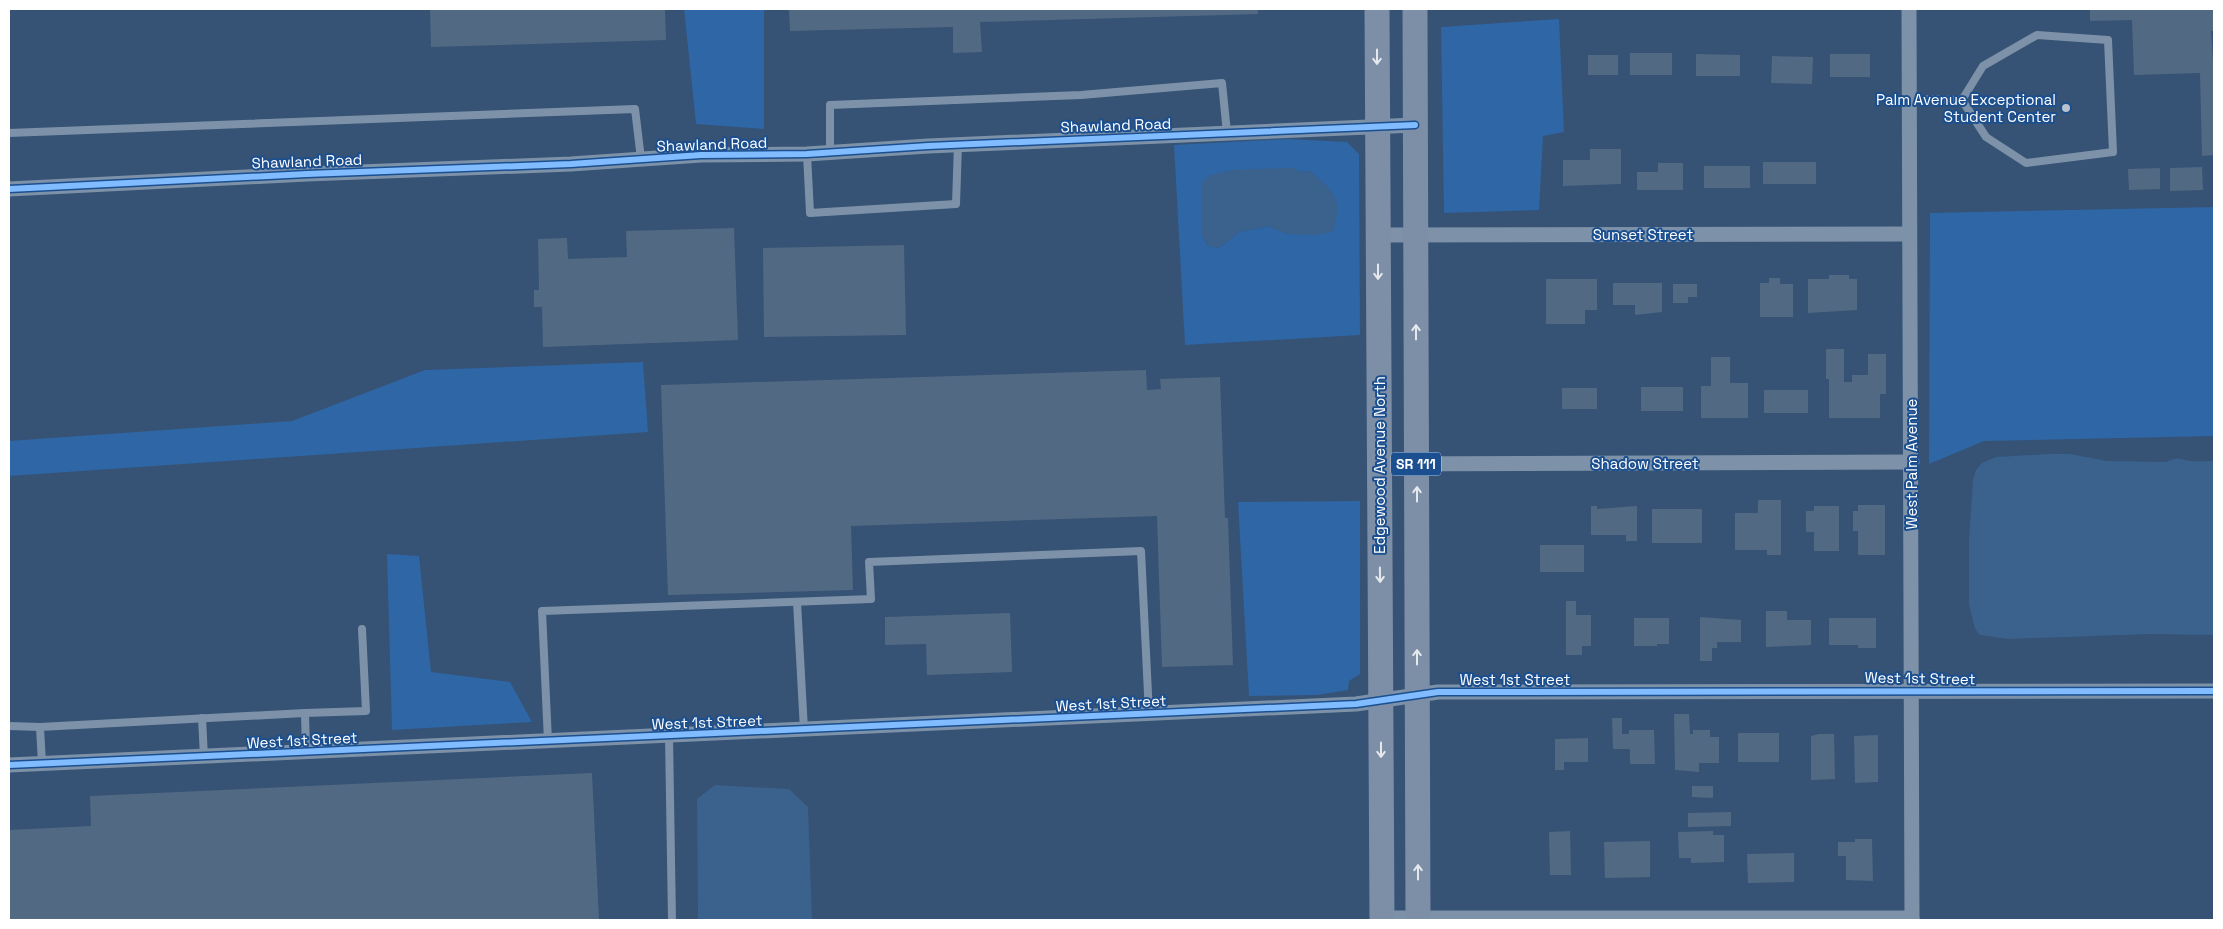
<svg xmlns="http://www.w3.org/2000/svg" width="2223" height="929" font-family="'Space Grotesk',sans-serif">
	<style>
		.green { fill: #2f66a5; fill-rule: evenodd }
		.water { fill: #3b618d }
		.building { fill: #526984 }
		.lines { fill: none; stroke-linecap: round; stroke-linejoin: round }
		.lane { stroke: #7d92a8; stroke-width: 8 }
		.street { stroke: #7d92a8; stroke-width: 15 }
		.primary { stroke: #7d8ea7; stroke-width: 25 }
		.cycleway-casing { stroke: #1b4f8f; stroke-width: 9 }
		.cycleway { stroke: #80bcff; stroke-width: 6 }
		.oneway { stroke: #e5e8ed }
		.poi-dot { fill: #b9c2ce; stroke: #1b4f8f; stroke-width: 2 }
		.labels { text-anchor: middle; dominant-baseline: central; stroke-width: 4; stroke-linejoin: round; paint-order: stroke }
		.shield { fill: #1b4f8f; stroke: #bbcadd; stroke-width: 1 }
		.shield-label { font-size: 14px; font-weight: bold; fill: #fff }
		.poi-label { font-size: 15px; fill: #fff; stroke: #1b4f8f; text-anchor: end }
		.street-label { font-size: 15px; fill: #fff; stroke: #1b4f8f }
	</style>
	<rect width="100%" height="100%" fill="#365274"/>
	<!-- green -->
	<g class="green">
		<path d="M684 9H764V129L696 124Z"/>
		<path d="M1559 19 1564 132 1543 136 1539 210 1444 213 1441 27Z"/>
		<path d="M1288 139 1347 142 1359 154 1360 335 1185 345 1174 145ZM1294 168 1300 172 1310 171 1287 234 1268 226 1239 232 1219 248 1208 246 1202 235V183Z"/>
		<path d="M2214 207V436L1984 441 1929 464 1930 213Z"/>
		<path d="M643 362 648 432 9 476V441L292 421 425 370Z"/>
		<path d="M1360 501V674L1349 681 1348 690 1317 695 1249 696 1238 502Z"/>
		<path d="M387 554 419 556 431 672 510 682 532 722 392 730Z"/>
	</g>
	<!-- water -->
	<g class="water">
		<path d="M1286 168H1294L1300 172 1310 171C1334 191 1344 200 1333 231L1317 235 1287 234 1268 226 1239 232 1219 248 1208 246 1202 235V183L1210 175 1233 170Z"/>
		<path d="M2049 454H2070L2107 461 2167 462C2177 456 2180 459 2190 461 2197 462 2207 461 2214 461V635L2149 634 2008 639 1980 635 1975 629 1969 605V539L1973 480 1976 470 1982 463 1996 457Z"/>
		<path d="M715 785 789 789 808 807 812 920H698L697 799Z"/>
	</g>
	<!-- building -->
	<g class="building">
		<path d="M430 9H665L666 40 431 47Z"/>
		<path d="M789 9H1258V14L980 22 982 52 953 53V27L790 31Z"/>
		<path d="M2090 9H2214V31H2211L2214 75V155L2202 156 2200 73 2134 75 2132 20 2090 21Z"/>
		<rect x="1630" y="53" width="42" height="22"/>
		<path d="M1696 54 1740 55V76H1696Z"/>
		<rect x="1830" y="54" width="40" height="23"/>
		<rect x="1588" y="55" width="30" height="20"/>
		<path d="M1772 56 1813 57 1812 84 1771 83Z"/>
		<path d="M1590 149H1621V184L1563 186V160H1590Z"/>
		<rect x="1763" y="162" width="53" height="22"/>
		<path d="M1658 163H1683V190H1637V172H1658Z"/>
		<rect x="1704" y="166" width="46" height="22"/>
		<path d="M2202 167 2203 190 2170 191V168Z"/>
		<path d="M2160 168V189L2129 190 2128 169Z"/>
		<path d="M734 228 738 340 543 347 542 307H534V290H539L538 239 567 238 568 259 627 257 626 231Z"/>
		<path d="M904 245 906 335 764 337 763 248Z"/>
		<path d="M1829 275H1849V279H1857V310L1808 313V279H1829Z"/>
		<path d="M1769 278H1780V284H1793V317H1760V283H1769Z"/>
		<path d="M1546 279H1597V310H1585V324H1546Z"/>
		<path d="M1613 283H1662V312L1635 315V305H1613Z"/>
		<path d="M1673 284H1697V297H1688V303H1673Z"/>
		<path d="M1826 349H1844V382H1852V375H1868V354H1886V394H1880V418H1829V379H1826Z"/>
		<path d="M1711 357H1730V383H1748V418H1701V386H1711Z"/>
		<path d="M1146 370 1147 390 1161 389 1160 379 1220 377 1225 518H1228L1233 665 1162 667 1157 516 851 526 853 590 668 595 661 385Z"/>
		<rect x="1641" y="387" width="42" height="24"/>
		<rect x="1562" y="388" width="35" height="21"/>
		<rect x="1764" y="390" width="44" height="23"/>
		<path d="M1758 500H1781V555H1767V550H1735V513H1758Z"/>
		<path d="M1858 505H1885V555H1858V531H1853V511H1858Z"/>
		<path d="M1591 506H1597V509L1637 506V541H1626V535H1591Z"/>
		<path d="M1814 506H1839V551H1814V532H1806V511H1814Z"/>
		<rect x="1652" y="509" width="50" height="34"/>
		<rect x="1540" y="545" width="44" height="27"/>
		<path d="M1566 601H1576V615H1591V646H1582V655H1566Z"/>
		<path d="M1766 611H1787V620H1811V645L1766 647Z"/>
		<path d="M1010 613 1012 672 927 675 926 644 885 645V617Z"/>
		<path d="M1700 617 1741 620V642H1717V648H1712V661H1700Z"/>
		<path d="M1634 618H1669V644H1657V646H1634Z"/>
		<path d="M1829 618H1876V648H1858V645H1829Z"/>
		<path d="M1674 714H1689L1690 734H1693V730H1710V737H1719V763H1699V772L1675 770Z"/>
		<path d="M1612 718H1622V734H1629V730H1654L1655 764H1630V749H1613Z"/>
		<rect x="1738" y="733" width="41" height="29"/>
		<path d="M1819 734H1834L1835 779 1811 780V736Z"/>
		<path d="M1878 735V782L1855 783 1854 736Z"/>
		<path d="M1588 738V762H1564V770H1555V739Z"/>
		<path d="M592 773 599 920H9V830L91 826 90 796Z"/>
		<path d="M1692 786H1713V798L1692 797Z"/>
		<path d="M1731 812V826L1688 827V813Z"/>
		<path d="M1570 831 1571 875H1550L1549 832Z"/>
		<path d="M1713 831V835H1724V862L1691 863V858H1679L1678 832Z"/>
		<path d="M1855 839H1872L1873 881 1846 880V856H1838V842H1855Z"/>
		<path d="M1650 841V877L1605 878 1604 842Z"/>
		<path d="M1794 853V882L1748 883 1747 854Z"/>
	</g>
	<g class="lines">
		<!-- lane -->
		<g class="lane">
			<path d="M2037 35 2108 40 2113 152 2026 163 1986 137 1962 100 1983 66Z"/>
			<path d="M1909 99 1962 100"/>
			<path d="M9 133 635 109 641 159"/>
			<path d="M830 152V105L1081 95 1222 83 1227 133"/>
			<path d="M807 154 810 213 956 204 958 144"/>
			<path d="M797 602 804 730"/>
			<path d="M305 713 366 711 362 629"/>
			<path d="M202 718 204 757"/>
			<path d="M9 726 40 727"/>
			<path d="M669 736 672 920"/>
			<path d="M548 741 542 611 871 599 869 562 1141 551 1149 714"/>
			<path d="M42 764 40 727 305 713 306 752"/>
		</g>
		<!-- street -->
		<g class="street">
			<path d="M1909 9 1912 920"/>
			<path d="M9 189 307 174 571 164 701 155 807 154 928 146 1415 125"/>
			<path d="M1378 235 1909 234"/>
			<path d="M1379 464 1912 462"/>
			<path d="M9 765 1356 704 1438 692 2214 691"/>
			<path d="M1382 918H1912"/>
		</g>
		<!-- primary -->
		<g class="primary">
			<path d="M1377 9 1382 920"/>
			<path d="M1415 9 1418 920"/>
		</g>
		<!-- cycleway casing -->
		<g class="cycleway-casing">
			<g id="cycleway">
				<path d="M9 189 307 174 571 164 701 155 807 154 928 146 1415 125"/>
				<path d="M9 765 1356 704 1438 692 2214 691"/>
			</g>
		</g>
		<!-- cycleway -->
		<use href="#cycleway" class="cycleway"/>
	</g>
	<!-- one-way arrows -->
	<defs><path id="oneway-shaft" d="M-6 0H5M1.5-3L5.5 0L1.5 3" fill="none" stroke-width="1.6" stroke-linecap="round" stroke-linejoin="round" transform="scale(1.25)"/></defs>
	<g class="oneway">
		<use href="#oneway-shaft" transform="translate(1377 57) rotate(90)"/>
		<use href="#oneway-shaft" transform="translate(1378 272) rotate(90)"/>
		<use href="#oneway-shaft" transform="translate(1416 332) rotate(-90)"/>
		<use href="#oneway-shaft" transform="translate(1417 494) rotate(-90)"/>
		<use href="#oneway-shaft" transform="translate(1380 575) rotate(89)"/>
		<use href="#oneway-shaft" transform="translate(1417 657) rotate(-90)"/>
		<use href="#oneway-shaft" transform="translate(1381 750) rotate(90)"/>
		<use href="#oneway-shaft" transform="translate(1418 872) rotate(-90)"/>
	</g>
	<!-- markers -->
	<circle class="poi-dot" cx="2066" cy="108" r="5"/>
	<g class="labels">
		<!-- shield labels -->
		<rect class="shield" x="1391" y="452.5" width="50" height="23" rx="4"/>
		<g class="shield-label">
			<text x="1416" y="464">SR 111</text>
		</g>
		<!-- poi labels -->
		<g class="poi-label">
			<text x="2056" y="99">Palm Avenue Exceptional<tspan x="2056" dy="17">Student Center</tspan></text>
		</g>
		<!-- street labels -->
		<g class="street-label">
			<text transform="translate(1116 125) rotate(-2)">Shawland Road</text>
			<text transform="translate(712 144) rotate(-2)">Shawland Road</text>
			<text transform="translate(307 161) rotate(-2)">Shawland Road</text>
			<text x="1643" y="234">Sunset Street</text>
			<text x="1645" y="463">Shadow Street</text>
			<text transform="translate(1911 464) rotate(-90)">West Palm Avenue</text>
			<text transform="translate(1379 465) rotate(-90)">Edgewood Avenue North</text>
			<text transform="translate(1920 678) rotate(1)">West 1st Street</text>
			<text x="1515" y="679">West 1st Street</text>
			<text transform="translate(1111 703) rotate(-3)">West 1st Street</text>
			<text transform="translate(707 722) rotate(-2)">West 1st Street</text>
			<text transform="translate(302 740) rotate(-3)">West 1st Street</text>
		</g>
	</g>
	<!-- border -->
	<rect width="2223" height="929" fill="none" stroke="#ffffff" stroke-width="20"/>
</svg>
